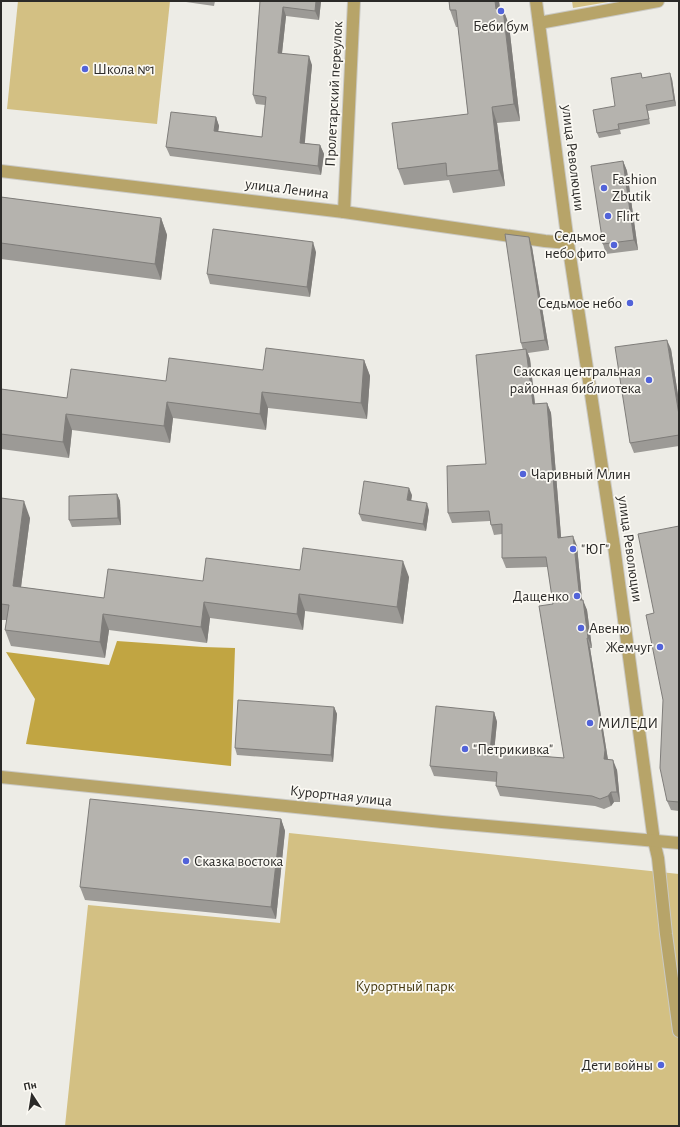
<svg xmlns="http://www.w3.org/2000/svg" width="680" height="1127" font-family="'Alegreya Sans',sans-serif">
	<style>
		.green { fill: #d3c083 }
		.forest { fill: #c1a542 }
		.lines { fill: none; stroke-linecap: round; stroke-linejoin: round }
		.lane-casing { stroke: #cac9c4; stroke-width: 14 }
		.street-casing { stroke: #cac9c4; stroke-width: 14 }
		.lane { stroke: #b7a469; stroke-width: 12 }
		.street { stroke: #b7a469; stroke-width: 12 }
		.wall { fill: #9c9a96 }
		.shaded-wall { fill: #7f7d7a }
		.building { fill: #b5b3ae; stroke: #7f7d7a }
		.poi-dot { fill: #5263d9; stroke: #fbf9f3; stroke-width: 1.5 }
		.labels { text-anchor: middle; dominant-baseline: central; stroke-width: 3.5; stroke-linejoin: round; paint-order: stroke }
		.poi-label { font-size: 15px; fill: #2b2a28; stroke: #fbf9f3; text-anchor: start }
		.street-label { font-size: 15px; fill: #2b2a28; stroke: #fbf9f3 }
		.park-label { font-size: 15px; fill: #473b12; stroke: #fbf9f3 }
	</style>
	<rect width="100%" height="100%" fill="#edece6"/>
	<!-- green -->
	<g class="green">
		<path d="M18 1H170L157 124 7 109Z"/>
		<path d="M572 1H614L573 8Z"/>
		<path d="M289 833 679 874V1126H65L88 905 280 923Z"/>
	</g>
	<!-- forest -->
	<path class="forest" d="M117 641 203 647 235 648 231 766 26 744 35 699 6 652 109 665Z"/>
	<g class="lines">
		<!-- lane casing -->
		<g class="lane-casing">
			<path id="lane" d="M654 841 658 858 666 934 679 1031"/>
		</g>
		<!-- street casing -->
		<g class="street-casing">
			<g id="street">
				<path d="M536 1 568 243 614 546 654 841"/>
				<path d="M539 23 658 1"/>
				<path d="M1 171 344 212 545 241 568 243"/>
				<path d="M344 212 354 1"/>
				<path d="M1 777 442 822 679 843"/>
			</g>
		</g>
		<!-- lane -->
		<use href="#lane" class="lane"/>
		<!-- street -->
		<use href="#street" class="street"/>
	</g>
	<!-- wall -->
	<g class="wall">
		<path d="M186 1H215L214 6 186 2Z"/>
		<path d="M260 1H321L319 20 286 16 282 53 312 65 304 143 320 145 324 154 321 175 170 156 166 147 216 117 219 126 218 131 262 137 265 105 256 104 253 95Z"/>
		<path d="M449 1H499L500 9H503L509 25 520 121 497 123 505 186 453 193 449 180 404 185 398 169 468 114 458 27H456L450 10Z"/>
		<path d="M643 78 672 79 676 106 648 111 650 124 620 130 621 134 599 138 597 133 615 106Z"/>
		<path d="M623 161 627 171 638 250 606 254 603 244Z"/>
		<path d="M1 197 161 218 167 235 161 280 1 259Z"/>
		<path d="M532 247 549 350 528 353 530 359 535 404 547 403 551 413 561 537 577 546 582 600 587 610 592 648H590L608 760 617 770 620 802H614L611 806 604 809 595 806 500 796 496 786 497 782 434 776 430 766 494 712 497 722 494 752 564 758 553 604 548 567 506 568 502 558V534L494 535 491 525 490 521 452 523 448 513 486 464 523 350 521 343Z"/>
		<path d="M316 252 310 297 210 284 207 274Z"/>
		<path d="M671 349 679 402V446L634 453 630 443Z"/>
		<path d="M364 360 370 376 367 419 268 408 266 430 173 418 170 443 72 430 69 458 1 449V389L67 398 166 381Z"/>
		<path d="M117 494 120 501 121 525 72 527 69 520Z"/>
		<path d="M412 495 411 501 429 510 426 531 362 521 359 514Z"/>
		<path d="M1 498 30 518 21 587 104 598 203 581 300 570 409 577 403 624 305 611 303 630 210 618 207 643 109 630 105 658 11 646 5 630 7 620H1Z"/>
		<path d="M679 526V811L671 810 667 801 663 700 654 613Z"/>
		<path d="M334 707 337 714 333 762 237 755 235 748Z"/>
		<path d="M281 819 285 831 276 919 85 900 80 887Z"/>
	</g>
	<!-- shaded-wall -->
	<g class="shaded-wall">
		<path d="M316 1H321L319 20 315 11Z"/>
		<path d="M495 1H499L502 26 496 9Z"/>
		<path d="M283 7 286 16 281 62 278 53Z"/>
		<path d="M503 9 509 25 520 121 514 104Z"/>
		<path d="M309 56 312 65 304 152 300 143Z"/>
		<path d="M670 73 672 79 676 106 674 100Z"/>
		<path d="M492 107 497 123 505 186 499 170Z"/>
		<path d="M216 117 219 126 217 140 214 131Z"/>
		<path d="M320 145 324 154 321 175 318 166Z"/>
		<path d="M623 161 627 171 638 250 634 240Z"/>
		<path d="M161 218 167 235 161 280 155 264Z"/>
		<path d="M529 237 532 247 549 350 545 340Z"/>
		<path d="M313 242 316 252 310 297 307 287Z"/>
		<path d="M667 340 671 349 679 402V415Z"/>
		<path d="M526 349 530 359 536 414 533 404Z"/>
		<path d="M364 360 370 376 367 419 361 403Z"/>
		<path d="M262 392 268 408 266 430 260 414Z"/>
		<path d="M167 402 173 418 170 443 164 426Z"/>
		<path d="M547 403 551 413 562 548 558 538Z"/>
		<path d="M66 414 72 430 69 458 63 442Z"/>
		<path d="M409 488 412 495 410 507 407 500Z"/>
		<path d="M117 494 120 501 121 525 118 518Z"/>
		<path d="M24 501 30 518 19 602 13 586Z"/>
		<path d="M427 503 429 510 426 531 423 524Z"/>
		<path d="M573 536 577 546 583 610 580 600Z"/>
		<path d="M403 561 409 577 403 624 397 607Z"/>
		<path d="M299 594 305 611 303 630 297 614Z"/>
		<path d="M583 600 587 610 592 648 588 638Z"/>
		<path d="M204 602 210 618 207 643 201 627Z"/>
		<path d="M103 614 109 630 105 658 100 642Z"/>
		<path d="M587 638 590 648 608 760 604 759Z"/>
		<path d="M334 707 337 714 333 762 331 755Z"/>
		<path d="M494 712 497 722 493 762 490 752Z"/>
		<path d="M613 760 617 770 620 802 617 792Z"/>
		<path d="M611 792 614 802 611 806 608 796Z"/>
		<path d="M281 819 285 831 276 919 271 907Z"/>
	</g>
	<!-- building -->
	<g class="building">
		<path d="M260 1H316L315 11 283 7 278 53 309 56 300 143 320 145 318 166 166 147 171 112 216 117 214 131 262 137 266 97 253 95Z"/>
		<path d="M449 1H495L496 9H503L514 104 492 107 499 170 447 176 446 163 398 169 392 123 468 114 456 10H450Z"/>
		<path d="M641 73 642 78 670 73 674 100 646 105 649 119 618 124 619 129 597 133 593 110 615 106 611 78Z"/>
		<path d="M623 161 634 240 603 244 591 166Z"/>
		<path d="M1 197 161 218 155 264 1 243Z"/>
		<path d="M213 229 313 242 307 287 207 274Z"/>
		<path d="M505 234 529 237 545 340 521 343Z"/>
		<path d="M667 340 679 415V435L630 443 615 347Z"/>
		<path d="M266 348 364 360 361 403 262 392 260 414 167 402 164 426 66 414 63 442 1 434V389L67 398 71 369 166 381 169 358 263 370Z"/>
		<path d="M526 349 533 404 547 403 558 538 573 536 580 600H583L588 638H587L605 750 604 759 613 760 617 792H611L608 796 600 799 592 796 496 786 497 772 430 766 436 706 494 712 490 752 564 758 539 606 553 604 546 557 502 558V524L491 525 489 511 448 513 447 466 486 464 476 355Z"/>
		<path d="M364 481 409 488 407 500 427 503 423 524 359 514Z"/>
		<path d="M117 494 118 518 69 520V496Z"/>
		<path d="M1 498 24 501 13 586 104 598 108 569 203 581 206 558 300 570 303 548 403 561 397 607 299 594 297 614 204 602 201 627 103 614 100 642 5 630 9 605 1 604Z"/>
		<path d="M679 526V802L667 801 660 768 663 700 646 615 654 613 638 534Z"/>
		<path d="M238 700 334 707 331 755 235 748Z"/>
		<path d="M90 799 281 819 271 907 80 887Z"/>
	</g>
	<!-- markers -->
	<g class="poi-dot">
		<circle cx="501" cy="11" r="4"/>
		<circle cx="85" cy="69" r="4"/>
		<circle cx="604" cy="188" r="4"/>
		<circle cx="608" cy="216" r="4"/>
		<circle cx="614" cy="245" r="4"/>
		<circle cx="630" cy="303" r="4"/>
		<circle cx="649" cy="380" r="4"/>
		<circle cx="523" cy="474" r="4"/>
		<circle cx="573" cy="549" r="4"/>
		<circle cx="577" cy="596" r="4"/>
		<circle cx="581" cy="628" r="4"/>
		<circle cx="660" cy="647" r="4"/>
		<circle cx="590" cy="723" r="4"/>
		<circle cx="465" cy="749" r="4"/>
		<circle cx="186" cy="861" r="4"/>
		<circle cx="661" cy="1065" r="4"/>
	</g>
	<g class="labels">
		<!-- poi labels -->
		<g class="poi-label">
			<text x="501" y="26" text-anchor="middle">Беби бум</text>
			<text x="93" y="69">Школа №1</text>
			<text x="612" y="179">Fashion<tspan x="612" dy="17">Zbutik</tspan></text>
			<text x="616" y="216">Flirt</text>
			<text x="606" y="236" text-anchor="end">Седьмое<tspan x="606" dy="17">небо фито</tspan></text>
			<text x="622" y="303" text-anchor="end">Седьмое небо</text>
			<text x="641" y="371" text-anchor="end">Сакская центральная<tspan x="641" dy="17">районная библиотека</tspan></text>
			<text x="531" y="474">Чаривный Млин</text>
			<text x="581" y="549">"ЮГ"</text>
			<text x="569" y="596" text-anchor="end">Дащенко</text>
			<text x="589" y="628">Авеню</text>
			<text x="652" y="647" text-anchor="end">Жемчуг</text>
			<text x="598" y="723">МИЛЕДИ</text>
			<text x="473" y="749">"Петрикивка"</text>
			<text x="194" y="861">Сказка востока</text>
			<text x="653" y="1065" text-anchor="end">Дети войны</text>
		</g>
		<!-- street labels -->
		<g class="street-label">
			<text transform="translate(334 94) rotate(-87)">Пролетарский переулок</text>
			<text transform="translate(573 158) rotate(83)">улица Революции</text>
			<text transform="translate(287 189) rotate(7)">улица Ленина</text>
			<text transform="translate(630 549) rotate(82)">улица Революции</text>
			<text transform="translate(341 796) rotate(6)">Курортная улица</text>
		</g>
		<!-- park labels -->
		<g class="park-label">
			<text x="405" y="986">Курортный парк</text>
		</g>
	</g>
	<!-- border -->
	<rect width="680" height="1127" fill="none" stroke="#2b2a28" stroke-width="4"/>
	<!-- north arrow -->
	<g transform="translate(32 1095) rotate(348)" stroke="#fbf9f3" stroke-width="3" paint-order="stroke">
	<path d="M0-3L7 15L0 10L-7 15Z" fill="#2b2a28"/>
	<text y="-6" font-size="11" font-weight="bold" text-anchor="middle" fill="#2b2a28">Пн</text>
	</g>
</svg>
